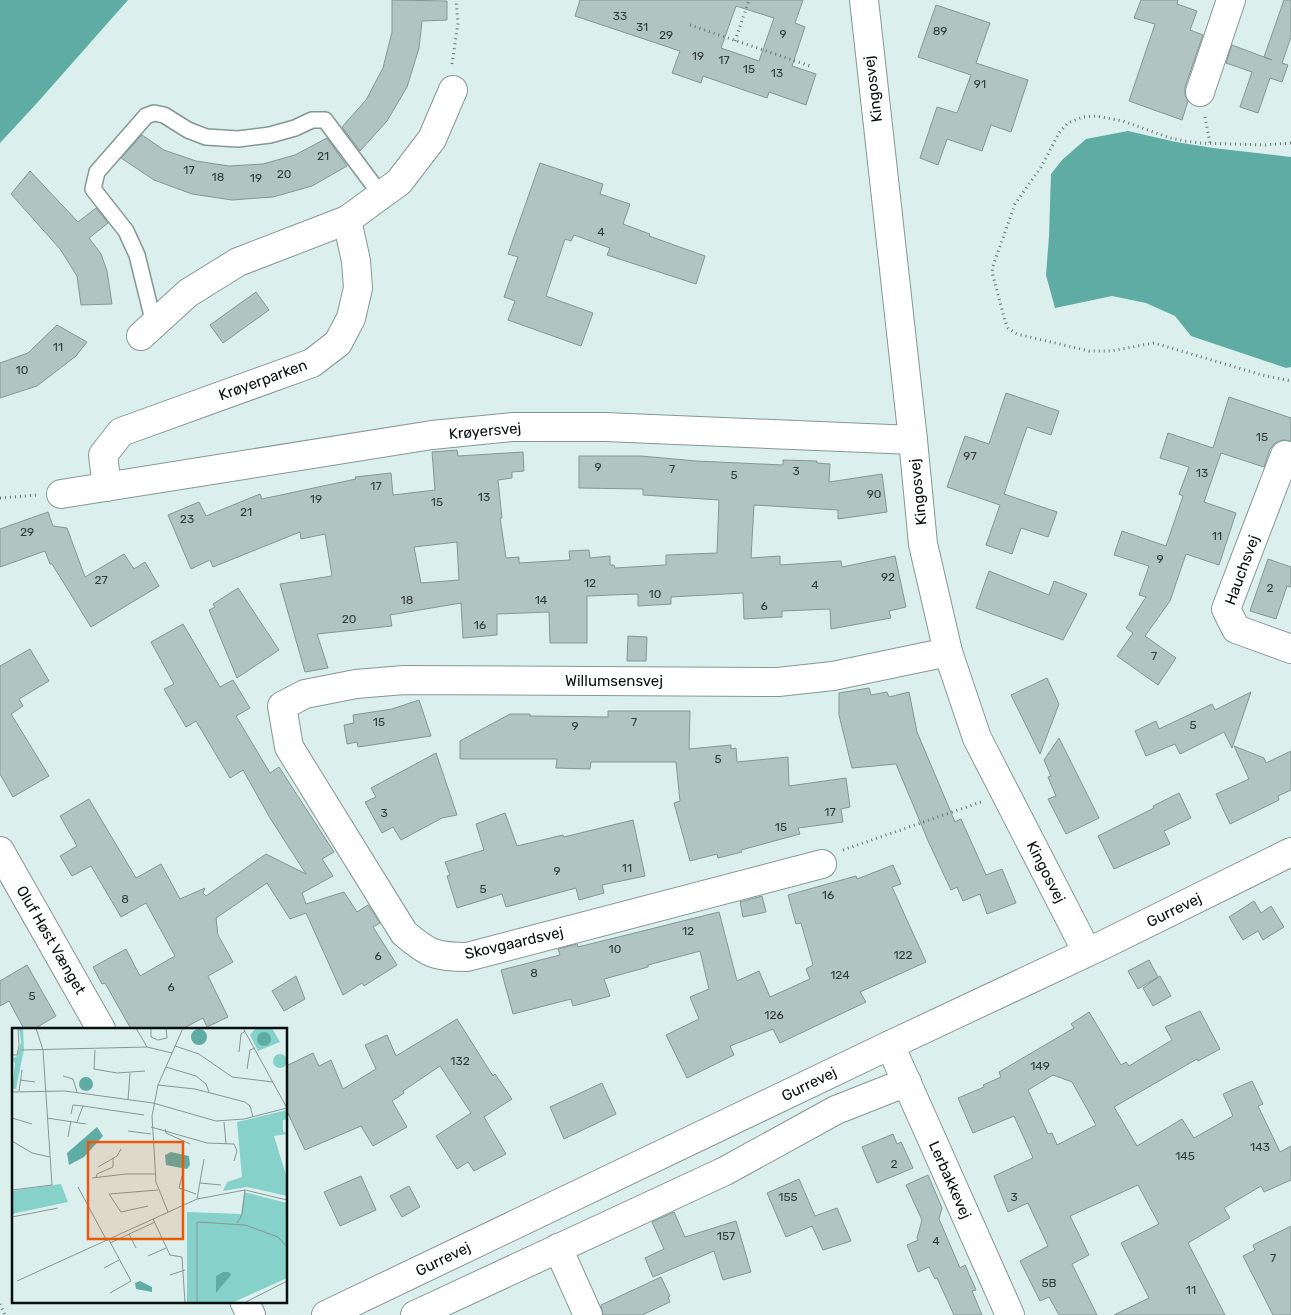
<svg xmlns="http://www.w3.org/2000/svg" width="1291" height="1315" font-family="Rubik,sans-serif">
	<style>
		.water { fill: #5faca4 }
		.building { fill: #b0c4c1; stroke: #839794; fill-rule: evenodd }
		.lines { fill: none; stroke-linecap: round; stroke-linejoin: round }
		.service-casing { stroke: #849795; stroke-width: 18 }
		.minor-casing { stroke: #849795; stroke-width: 30 }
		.tertiary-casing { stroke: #849795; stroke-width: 30 }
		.path { stroke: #687573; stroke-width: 3; stroke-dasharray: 1 4; stroke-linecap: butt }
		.service { stroke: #fff; stroke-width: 15 }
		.minor { stroke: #fff; stroke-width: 28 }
		.tertiary { stroke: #fff; stroke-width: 28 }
		.labels { text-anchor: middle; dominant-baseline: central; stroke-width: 4; stroke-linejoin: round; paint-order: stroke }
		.number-label { font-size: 12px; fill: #323c3b }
		.street-label { font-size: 15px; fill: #080f0e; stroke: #fff }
		.inset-road { fill: none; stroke: #879694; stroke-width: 1 }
		.view { fill: #e8590c; fill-opacity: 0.15; stroke: #e8590c; stroke-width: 2.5 }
		.inset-edge { fill: none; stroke: #080f0e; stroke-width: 2.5 }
	</style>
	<rect width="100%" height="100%" fill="#dbf0ed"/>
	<!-- water -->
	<g class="water">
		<path d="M0 0H128L37 103 0 143Z"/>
		<path d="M1128 131 1176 142 1213 148 1291 157V367L1286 368 1191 336 1175 316 1146 303 1112 296 1055 308 1046 275 1049 236 1051 174 1062 160 1086 139Z"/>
	</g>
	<!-- building -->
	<g class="building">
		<path d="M392 0 447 1V20L422 21 419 48 407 87 387 121 360 151 342 127 366 100 383 68 392 32Z"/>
		<path d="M580 0H803L795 23 805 27 792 66 816 74 806 105 769 92 767 98 703 76 701 83 672 73 680 51 575 16ZM736 6 774 18 759 61 721 48Z"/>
		<path d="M1141 0H1178L1177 4 1197 11 1190 30 1203 35 1185 87V95L1188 101 1182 120 1129 101 1155 24 1134 18Z"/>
		<path d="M1284 0H1291V37L1282 63 1288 65 1282 82 1270 78 1258 113 1240 107 1252 72 1226 63 1232 45 1272 60 1264 57Z"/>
		<path d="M936 5 990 23 976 63 1028 80 1011 132 991 125 982 151 947 139 938 165 920 158 937 107 957 113 971 75 918 57Z"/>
		<path d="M142 135 164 150 196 161 229 166 263 164 295 155 327 138 347 166 312 186 273 197 232 200 192 194 154 180 121 158Z"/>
		<path d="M540 163 603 184 600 194 630 204 623 224 650 234 649 236 705 256 696 284 607 255 610 248 574 235 571 241 565 239 546 296 593 313 581 346 508 320 515 301 504 297 518 257 508 254Z"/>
		<path d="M30 171 78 222 96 208 108 223 89 238 101 254 107 271 112 304 81 305 77 276 60 249 11 194Z"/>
		<path d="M256 292 269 310 223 343 210 325Z"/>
		<path d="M57 325 87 342 76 356 37 386 0 398V363L28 353Z"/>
		<path d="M1006 393 1059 411 1051 435 1027 427 1004 494 1057 512 1048 537 1021 528 1012 554 986 545 1000 505 947 487 965 436 989 444Z"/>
		<path d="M1229 397 1291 418V441L1283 440 1275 443 1270 449 1264 467 1221 453 1204 502 1236 513 1219 565 1186 554 1170 601 1145 636 1176 658 1158 685 1117 656 1133 633 1126 628 1146 597 1139 595 1149 566 1114 555 1122 531 1166 546 1183 496 1179 494 1189 467 1160 458 1168 433 1213 448Z"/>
		<path d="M457 450 458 456 523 452 524 471 512 472V478L498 480 502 518H500L506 558 519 557V563L570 560 569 551 589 550 590 558 610 556V565H614L615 568 666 565V555L717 553 719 500 643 495V489L579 488V456H641L696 461 783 465V460L817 461V463L830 464 829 482 882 474 887 512 838 519V510L754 505 751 558 780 556V565L841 561 842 567 895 556 906 607 889 611 891 618 831 629 830 609 782 611V617L744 619 743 593 671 597V604L638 606V594L587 596V643H550L549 612 497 614V635L463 638 461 603 390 615 392 626 317 634 328 668 305 672 280 584 332 576 325 534 301 539 300 532 213 567 210 560 191 569 168 515 199 502 206 516 260 494 262 499 356 479 355 477 391 473 393 495 435 490 432 452ZM457 542 459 580 421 583 414 547Z"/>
		<path d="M48 512 53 526 67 528 85 577 124 554 134 569 145 562 159 586 91 627 52 564H50L45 551 0 567V529Z"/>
		<path d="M1268 559 1291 567V587L1287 586 1276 619 1250 611Z"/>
		<path d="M989 571 1049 595 1054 581 1087 594 1063 640 976 608Z"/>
		<path d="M238 588 279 650 237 678 209 610 215 607 213 604Z"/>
		<path d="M183 624 220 687 233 680 250 708 236 716 270 773 279 767 334 852 322 859 333 876 302 893 306 904 344 892 357 912 368 905 380 923 373 927 397 965 364 986 362 983 343 995 306 913 290 919 267 883 216 918 218 935 233 962 208 976 228 1017 207 1027 203 1018 182 1029H131L105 983 102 984 93 967 126 949 140 976 175 956 146 903 121 917 91 866 72 876 60 856 77 846 60 816 89 799 136 878 161 864 180 899 205 888 203 893 206 896 266 854 306 874 270 818 243 770 230 778 196 721 186 727 164 689 174 684 151 642Z"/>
		<path d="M628 636 647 637 646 661H627Z"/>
		<path d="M30 649 49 681 19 699 23 706 11 714 49 776 13 797 0 774V666Z"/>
		<path d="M1047 678 1059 704 1040 754 1011 695Z"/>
		<path d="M869 688 871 695 887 692 889 697 909 692 917 732 955 822 961 819 986 875 1002 869 1016 903 987 914 980 894 963 901 957 887 951 890 929 843 896 764 852 768 839 715V693Z"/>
		<path d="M1251 692 1232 748 1224 732 1180 754 1175 744 1146 756 1135 731 1156 721 1159 729 1212 704 1215 710Z"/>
		<path d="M419 700 431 736 358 747 357 742 347 744 344 725 354 723 353 715 392 709Z"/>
		<path d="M608 711H690L689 749 731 745V749L736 748 737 762 788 757 789 786 846 778 850 807 841 809 843 822 798 828 800 834 741 850 742 852 718 858 717 854 690 861 674 803 680 801 676 762H591L590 769 556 768 557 759H460V741L510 714H530V716L608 717Z"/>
		<path d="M1059 738 1099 818 1066 834 1048 799 1056 796 1048 777 1051 776 1044 760Z"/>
		<path d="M1234 746 1264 758 1266 763 1291 751V790L1278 796 1279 800 1230 824 1216 794 1249 779Z"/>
		<path d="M436 753 457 815 442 818 401 840 393 827 382 833 365 802 376 797 371 788Z"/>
		<path d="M1179 793 1191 818 1164 831 1170 844 1114 869 1098 836 1154 808 1153 806Z"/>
		<path d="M505 813 517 846 563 835 564 837 633 820 645 876 602 885 604 893 579 900 576 888 506 907 502 894 457 908 447 876 450 875 445 862 484 850 476 824Z"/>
		<path d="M893 865 901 884 892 887 926 962 860 992 866 1002 780 1043 773 1029 730 1046 734 1055 687 1078 666 1035 699 1019 690 997 709 989 700 951 648 965V967L604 979 610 996 573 1006 571 999 513 1014 501 970 560 955 558 949 577 944 578 947 719 912 737 981 759 971 770 997 810 979 806 969 813 965 801 923 796 924 788 895 856 876 857 879Z"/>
		<path d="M762 896 766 912 743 917 740 902Z"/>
		<path d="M1254 901 1261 913 1271 906 1284 927 1263 940 1258 931 1243 940 1229 917Z"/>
		<path d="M1149 960 1158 977 1138 989 1128 971Z"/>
		<path d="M27 965 56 1016 34 1029H24L9 1001 0 1006V981Z"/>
		<path d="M296 976 305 999 284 1011 272 991Z"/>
		<path d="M1160 976 1171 996 1153 1006 1143 988Z"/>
		<path d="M1200 1011 1220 1049 1198 1061 1197 1059 1114 1107 1137 1146 1182 1119 1194 1138 1233 1116 1223 1094 1252 1081 1263 1104 1258 1106 1280 1152 1291 1146V1180L1264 1192 1261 1186 1224 1208 1230 1218 1188 1243 1225 1315H1114L1149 1298 1121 1243 1159 1224 1138 1185 1070 1216 1089 1255 1072 1264 1097 1315H1059L1049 1297 1040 1301 1020 1261 1048 1246 1028 1203 1008 1212 994 1176 1033 1158 1014 1116 973 1133 958 1098 984 1087 983 1085 1001 1077 999 1072 1074 1028 1071 1024 1089 1012 1121 1065 1126 1062 1129 1066 1172 1040 1165 1027ZM1053 1075 1072 1082 1096 1125 1057 1145 1052 1133 1048 1134 1028 1090Z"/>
		<path d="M457 1019 493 1076 495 1074 512 1099 484 1117 506 1154 474 1171 468 1162 457 1169 436 1136 471 1113 440 1066 403 1091 404 1093 392 1101 407 1127 373 1146 361 1126 305 1150 286 1109V1066L313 1053 319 1066 331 1060 343 1089 376 1069 365 1045 387 1035 396 1056Z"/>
		<path d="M602 1083 616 1114 564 1139 550 1107Z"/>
		<path d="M893 1134 897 1144 901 1142 913 1168 877 1183 862 1147Z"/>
		<path d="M928 1175 942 1208 939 1219 960 1268 965 1265 976 1290 972 1291 982 1315H954L937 1278 935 1279 929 1267 918 1272 907 1245 918 1240 917 1238 922 1220 906 1185Z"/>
		<path d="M361 1176 376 1210 340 1226 324 1192Z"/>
		<path d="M799 1179 815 1216 837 1208 851 1241 823 1250 812 1226 786 1237 767 1193Z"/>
		<path d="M409 1186 420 1207 402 1217 390 1196Z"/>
		<path d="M674 1212 685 1237 736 1221 751 1272 723 1280 714 1251 653 1277 645 1258 664 1249 652 1222Z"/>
		<path d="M1291 1226V1315H1273L1243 1256 1255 1250 1253 1245Z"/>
		<path d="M661 1277 670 1296 668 1297 670 1302 642 1315H603L601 1305Z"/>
	</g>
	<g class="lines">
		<!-- service casing -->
		<g class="service-casing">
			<path id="service" d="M154 324 137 255 126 231 93 189 97 172 146 116 154 113 164 115 188 130 206 137 238 139 270 135 295 128 312 120H325L381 195"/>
		</g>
		<!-- minor casing -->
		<g class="minor-casing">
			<g id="minor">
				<path d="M1200 92 1231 0"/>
				<path d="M141 336 188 293 238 262 347 220 399 182 432 139 453 90"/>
				<path d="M1285 455 1226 609 1236 629 1291 649"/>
				<path d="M107 487 103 455 121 432 312 363 338 343 351 318 358 288 356 261 347 220"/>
				<path d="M61 494 432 435 512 427H605L913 440"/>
				<path d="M0 851 101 1029"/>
				<path d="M822 864 467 957C436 957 428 954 404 933L289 747 282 706 305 694 356 684 404 680 778 682 833 676 948 652"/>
				<path d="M890 1045 1010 1315"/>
				<path d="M558 1248 588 1315"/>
				<path d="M244 1301 251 1315"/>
				<path d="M415 1315 725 1171 836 1110 907 1082"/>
			</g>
		</g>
		<!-- tertiary casing -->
		<g class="tertiary-casing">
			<g id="tertiary">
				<path d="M864 0 913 440 923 544 948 652 977 738 1087 952"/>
				<path d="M326 1315 890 1045 1105 944 1291 852"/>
			</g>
		</g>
		<!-- path -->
		<g class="path">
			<path d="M690 25 813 67"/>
			<path d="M735 41 749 0"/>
			<path d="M452 64 458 23 456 0"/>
			<path d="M1205 117 1210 143"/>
			<path d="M1291 143 1265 145 1200 143 1185 141 1170 138 1123 121 1096 116 1083 117 1068 123 1059 133 1041 167 1015 204 993 266 992 272 1005 321 1008 328 1017 334 1089 351H1111L1154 343 1262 375 1291 381"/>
			<path d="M0 498 37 495"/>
			<path d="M843 850 981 802"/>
			<path d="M0 1304 5 1315"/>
		</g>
		<!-- service -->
		<use href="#service" class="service"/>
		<!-- minor -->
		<use href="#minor" class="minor"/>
		<!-- tertiary -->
		<use href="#tertiary" class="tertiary"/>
	</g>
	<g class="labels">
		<!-- number labels -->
		<g class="number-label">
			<text x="620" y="16">33</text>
			<text x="642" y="27">31</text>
			<text x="940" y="31">89</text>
			<text x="783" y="34">9</text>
			<text x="666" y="35">29</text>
			<text x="698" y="56">19</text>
			<text x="724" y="60">17</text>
			<text x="749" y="69">15</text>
			<text x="777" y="73">13</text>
			<text x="980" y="84">91</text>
			<text x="323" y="156">21</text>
			<text x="189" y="170">17</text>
			<text x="284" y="174">20</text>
			<text x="218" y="177">18</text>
			<text x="256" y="178">19</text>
			<text x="601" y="232">4</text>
			<text x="58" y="347">11</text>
			<text x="22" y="370">10</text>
			<text x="1262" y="437">15</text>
			<text x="970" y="456">97</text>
			<text x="598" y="467">9</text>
			<text x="672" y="469">7</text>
			<text x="796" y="471">3</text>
			<text x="1202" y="473">13</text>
			<text x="734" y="475">5</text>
			<text x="376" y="486">17</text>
			<text x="874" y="494">90</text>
			<text x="484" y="497">13</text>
			<text x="316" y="499">19</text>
			<text x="437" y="502">15</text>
			<text x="246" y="512">21</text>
			<text x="187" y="519">23</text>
			<text x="27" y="532">29</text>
			<text x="1217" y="536">11</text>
			<text x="1160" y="559">9</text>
			<text x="888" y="577">92</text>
			<text x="101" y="580">27</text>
			<text x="590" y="583">12</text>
			<text x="815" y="585">4</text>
			<text x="1270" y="588">2</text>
			<text x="655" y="594">10</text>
			<text x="407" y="600">18</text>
			<text x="541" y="600">14</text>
			<text x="764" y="606">6</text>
			<text x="349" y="619">20</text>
			<text x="480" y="625">16</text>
			<text x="1154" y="656">7</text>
			<text x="379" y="722">15</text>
			<text x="634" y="722">7</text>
			<text x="1193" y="725">5</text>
			<text x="575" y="726">9</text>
			<text x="718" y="759">5</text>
			<text x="830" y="812">17</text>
			<text x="384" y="813">3</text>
			<text x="781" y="827">15</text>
			<text x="627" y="868">11</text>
			<text x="557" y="871">9</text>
			<text x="483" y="889">5</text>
			<text x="828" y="895">16</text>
			<text x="125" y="899">8</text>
			<text x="688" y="931">12</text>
			<text x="615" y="949">10</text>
			<text x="903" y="955">122</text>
			<text x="378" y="956">6</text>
			<text x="534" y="973">8</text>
			<text x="840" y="975">124</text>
			<text x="171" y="987">6</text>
			<text x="32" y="996">5</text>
			<text x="774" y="1015">126</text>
			<text x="460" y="1061">132</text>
			<text x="1040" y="1066">149</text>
			<text x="1260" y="1147">143</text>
			<text x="1185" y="1156">145</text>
			<text x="894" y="1164">2</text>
			<text x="788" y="1197">155</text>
			<text x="1014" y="1197">3</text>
			<text x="726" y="1236">157</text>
			<text x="936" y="1241">4</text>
			<text x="1273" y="1258">7</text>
			<text x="1049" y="1283">5B</text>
			<text x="1191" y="1290">11</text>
		</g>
		<!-- street labels -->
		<g class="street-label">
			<text transform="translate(873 89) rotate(-97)">Kingosvej</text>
			<text transform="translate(263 380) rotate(-20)">Krøyerparken</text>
			<text transform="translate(485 431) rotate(-5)">Krøyersvej</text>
			<text transform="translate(918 492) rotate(-96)">Kingosvej</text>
			<text transform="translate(1242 570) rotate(-70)">Hauchsvej</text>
			<text x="614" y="681">Willumsensvej</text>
			<text transform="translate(1046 872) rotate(63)">Kingosvej</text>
			<text transform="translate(1174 910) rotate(-26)">Gurrevej</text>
			<text transform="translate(51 940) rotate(60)">Oluf Høst Vænget</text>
			<text transform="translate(514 943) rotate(-13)">Skovgaardsvej</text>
			<text transform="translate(809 1084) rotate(-26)">Gurrevej</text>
			<text transform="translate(950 1180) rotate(66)">Lerbakkevej</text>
			<text transform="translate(443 1259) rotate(-26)">Gurrevej</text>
		</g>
	</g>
	<!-- overview -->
	<g transform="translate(12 1028)">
		<rect width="275" height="275" fill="#dbf0ed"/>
		<path d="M7 0H11L12 21 4 61H0L3 35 0 31 5 28 9 14ZM244 0H260L268 14 246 23 238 7ZM261 33a7 7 0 1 1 14 0a7 7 0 1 1-14 0ZM275 82V91L271 92V103L275 106 262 108 275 150V168L235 159 211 163 215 154 230 149 225 94ZM49 156 56 174 0 186V163ZM232 164 275 175V250L220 275H175V184L229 186Z" fill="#86d2ca"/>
		<path d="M179 9a8 8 0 1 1 16 0a8 8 0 1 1-16 0ZM245 11a7 7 0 1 1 14 0a7 7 0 1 1-14 0ZM67 56a7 7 0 1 1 14 0a7 7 0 1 1-14 0ZM85 99 91 108 72 129 57 137 55 125ZM159 124 177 128 178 137 175 141 154 137 153 127ZM211 244H217L219 247 204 265V248ZM128 253 140 259V264L124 261 123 255Z" fill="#5faca4"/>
		<path class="inset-road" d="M124 0 135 19M139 0V9L146 12 155 10 154 0M231 0 275 80M163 18 187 26 220 49 261 54M9 22 135 19 160 25M83 22 82 41 105 45 133 43M227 24 229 6 233 3M0 27H5L7 18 6 0M154 39 184 48 194 56 197 64M235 41 238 22 243 20M51 48 61 51 65 64M8 52 23 54M146 57 183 61 233 74 238 78 241 89M7 63 10 42M0 64 53 63 141 75 204 93 232 91 275 80M116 72 118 45M59 86 61 77 71 78M0 90 20 96M35 90 74 96M65 94 71 78 132 87M212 94 214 116M139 99 195 115 222 116 225 123 222 133M153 101 154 105 178 116M116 103 139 106M56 109 59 93M0 113 20 125 38 129M86 139 105 128 109 121M170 148 167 160 184 166M80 150 114 146H143M84 150 85 146 101 139V130M188 155 209 157M66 159 95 213M0 162 40 157 31 22 24 0M185 171 192 131M136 178 109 184 97 166 146 162M156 184 144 154 140 88 146 57 171 0M0 189 46 180M141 191 158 227 170 229 173 275M225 195 230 187 233 162M117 206 124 220M97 212 119 253 98 265M98 215 143 194M136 228 154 220M92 240 107 232M158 247 173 242M5 253 185 171 233 162 275 172M185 275V194L233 197 266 209 275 219M232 275 275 253"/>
		<path class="view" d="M76 114H171V211H76Z"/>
		<rect width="275" height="275" class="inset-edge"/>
	</g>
</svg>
